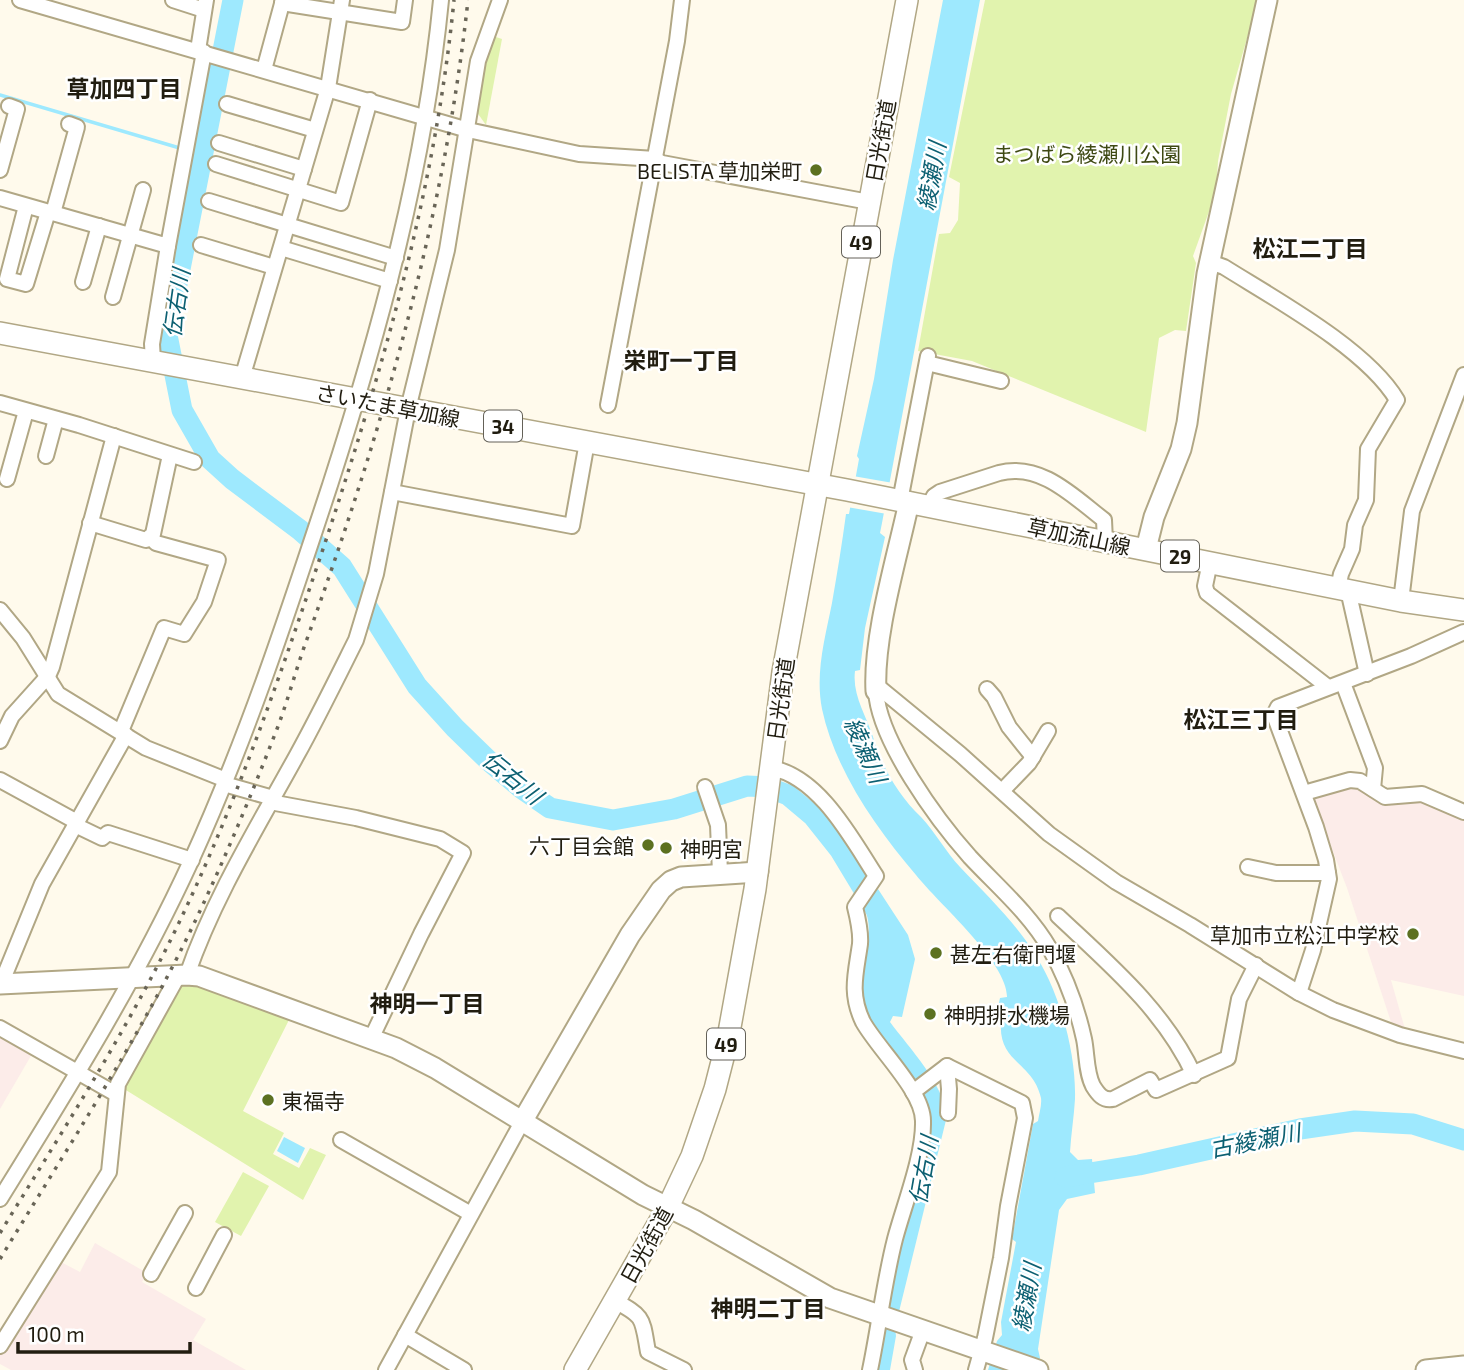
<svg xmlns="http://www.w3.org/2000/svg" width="1464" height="1370" font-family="'Exo 2','Noto Sans JP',sans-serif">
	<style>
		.education { fill: #fcece9 }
		.green { fill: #e1f3ae }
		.water { fill: #9ee9fe }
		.pier { fill: #fffaec }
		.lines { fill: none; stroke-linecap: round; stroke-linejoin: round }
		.stream { stroke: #9ee9fe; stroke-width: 3.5 }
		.river { stroke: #9ee9fe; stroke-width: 21 }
		.street-casing { stroke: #b1a785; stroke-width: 18 }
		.secondary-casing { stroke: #b1a785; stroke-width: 23 }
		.primary-casing { stroke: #b1a785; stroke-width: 24 }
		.street { stroke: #fff; stroke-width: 14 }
		.secondary { stroke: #fff; stroke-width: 19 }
		.primary { stroke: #fff; stroke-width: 21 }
		.rail { stroke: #696557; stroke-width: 3.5; stroke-dasharray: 3.5 7; stroke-linecap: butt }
		.poi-dot { fill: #5c7121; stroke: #fff; stroke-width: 2.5 }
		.labels { text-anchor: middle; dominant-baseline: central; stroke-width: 5; stroke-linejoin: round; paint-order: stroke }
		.shield { fill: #fff; stroke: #646158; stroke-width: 2 }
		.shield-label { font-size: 19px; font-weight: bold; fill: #211d10 }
		.street-label { font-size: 21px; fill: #211d10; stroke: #fff }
		.park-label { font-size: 21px; fill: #3e4913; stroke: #fff }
		.poi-label { font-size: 21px; fill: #211d10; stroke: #fff; text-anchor: start }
		.neighbourhood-label { font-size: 23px; font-weight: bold; fill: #211d10; stroke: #fff }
		.water-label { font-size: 23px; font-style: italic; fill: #0c6072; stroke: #fff }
	</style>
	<rect width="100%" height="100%" fill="#fffaec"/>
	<!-- education -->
	<g class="education">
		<path d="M1354 786 1381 804 1420 797 1458 817 1464 816V996L1391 980 1405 1029 1392 1025 1347 888 1314 802 1319 792Z"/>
		<path d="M0 1035 32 1054 0 1109Z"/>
		<path d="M95 1243 147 1273 142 1282 206 1319 193 1340 246 1370H11L0 1364V1355L59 1261 80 1272Z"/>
	</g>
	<!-- green -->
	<g class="green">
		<path d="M985 0H1258L1231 94 1218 161 1216 192 1193 256 1196 263 1186 331 1175 330 1159 338 1146 432 972 361 918 351 939 234 950 233 958 220 960 183 949 177Z"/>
		<path d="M493 36 502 39 486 125 476 111 481 79Z"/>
		<path d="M181 985 202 986 290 1018 243 1111 284 1133 273 1154 299 1168 310 1148 326 1155 303 1200 121 1087Z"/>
		<path d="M243 1172 269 1186 241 1236 215 1222Z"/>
	</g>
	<!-- water -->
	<g class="water">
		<path d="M943 0H980L882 523 880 533 885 537 865 628 860 670 855 671C852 695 866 715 873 737 882 767 898 795 921 817 935 832 946 852 960 867 994 903 1028 934 1049 980 1065 1015 1076 1060 1075 1099 1074 1117 1071 1134 1070 1152L1078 1160 1092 1159 1095 1193 1067 1199 1059 1210 1038 1349 1040 1358 1038 1370H988L997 1341 1002 1335 1001 1322 1016 1242 1012 1239 1033 1124 1038 1121C1039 1114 1042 1105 1041 1098 1032 1058 991 1064 1003 1009L998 1007 1000 998 1007 997C1008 963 938 903 916 875 876 828 835 770 822 709 815 673 825 638 832 603 837 574 842 544 846 514H849L859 459 857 456 874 379 893 260Z"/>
		<path d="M878 889 908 935 915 959 902 1017 893 1016 890 1022C910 1049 943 1083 947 1116L895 1328 896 1336 890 1370H876L896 1263 931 1125 930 1110 923 1097C906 1072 866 1024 861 995 856 964 879 935 863 906Z"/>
		<path d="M284 1137 305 1148 298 1163 277 1151Z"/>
	</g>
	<!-- pier -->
	<path class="pier" d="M853 476 893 483 887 514 847 507Z"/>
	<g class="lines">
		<!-- stream -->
		<g class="stream">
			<path d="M0 95 183 149"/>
			<path d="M190 151 203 155"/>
		</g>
		<!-- river -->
		<g class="river">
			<path d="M233 0 167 335 182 410 210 459 232 479 300 530 342 567 417 686 455 728 489 761 521 788 550 808 613 820 674 809 747 786 767 787 788 795 813 816 840 850 875 908"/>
			<path d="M1065 1177 1139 1165 1300 1129 1355 1121 1413 1124 1464 1140"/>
		</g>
		<!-- street casing -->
		<g class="street-casing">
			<g id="street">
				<path d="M20 0 468 130 579 154 655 159 662 163 869 202"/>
				<path d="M173 0 204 10"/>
				<path d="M282 3 402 22 405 0"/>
				<path d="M198 50 206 0"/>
				<path d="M264 70 283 0"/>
				<path d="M227 104 315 130"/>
				<path d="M219 143 304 169"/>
				<path d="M216 164 341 203 370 100"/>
				<path d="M0 170 17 109 9 106"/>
				<path d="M0 198 168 246 204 52"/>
				<path d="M209 201 396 258"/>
				<path d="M26 206 7 279 26 284 48 212"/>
				<path d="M53 213 77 127 69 124"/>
				<path d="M201 245 274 267"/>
				<path d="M281 248 390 281"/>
				<path d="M1210 262 1224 267C1275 299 1367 349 1397 400L1368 449 1366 500 1355 525 1352 549 1341 574 1338 588"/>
				<path d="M83 282 99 226"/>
				<path d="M113 297 143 190"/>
				<path d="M153 361 152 344 168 246"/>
				<path d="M927 363 1001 381"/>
				<path d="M242 378 328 88 342 0"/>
				<path d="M0 403 79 425 194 462"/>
				<path d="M608 405 677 41 682 0"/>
				<path d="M46 456 56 419"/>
				<path d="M7 479 26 411"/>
				<path d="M392 492 572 526 587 442"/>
				<path d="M900 501 928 356"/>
				<path d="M929 506 934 496 940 492 999 473C1041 462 1074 497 1104 520L1105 541"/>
				<path d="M90 523 146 540 153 534 170 455"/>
				<path d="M1210 562 1205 586 1207 593 1328 687"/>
				<path d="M1348 590 1367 674"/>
				<path d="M1401 601 1412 511 1464 375"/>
				<path d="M0 610 23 638 58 694 146 748 226 780"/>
				<path d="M1343 683 1375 768 1373 789"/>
				<path d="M876 685 960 754 1049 834 1116 882 1190 925 1299 993 1333 1010 1400 1035 1464 1051"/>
				<path d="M987 689 994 697 1009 727 1033 757"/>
				<path d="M876 691C879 741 937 820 970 857 998 887 1029 913 1050 949 1066 977 1077 1007 1084 1039 1087 1053 1086 1073 1093 1086 1098 1094 1103 1101 1113 1099L1150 1080 1156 1090 1228 1058 1239 999 1256 965"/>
				<path d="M121 731 164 628 184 634 204 602 218 560 156 543 150 537"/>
				<path d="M0 741 12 716 48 676 52 667 114 436"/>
				<path d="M771 768C819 776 852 839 876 876L855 907C858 919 861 932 860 944 856 973 849 993 863 1022 878 1049 923 1091 923 1121 924 1155 904 1205 895 1239 884 1282 879 1327 870 1370"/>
				<path d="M0 780 77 822"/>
				<path d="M224 784 273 798"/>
				<path d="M705 787 718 825 720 873"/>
				<path d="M1002 791 1029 763 1048 731"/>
				<path d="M1304 793 1350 780 1360 781 1385 797 1422 794 1464 812"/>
				<path d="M270 802 356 818 440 839 463 853 421 934 371 1039"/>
				<path d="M75 825 102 838 108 833 192 860"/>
				<path d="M1248 867 1276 873H1328"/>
				<path d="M1058 916C1109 964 1164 1010 1194 1075"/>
				<path d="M187 975C214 897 258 826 297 755 318 717 337 678 356 640L376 574 408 409 447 250 478 61 500 0"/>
				<path d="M1 984 42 884 126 735"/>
				<path d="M1299 993 1313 950 1329 879 1326 860 1316 827 1274 715 1278 707 1411 656 1464 632"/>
				<path d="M0 1028 116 1094"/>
				<path d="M947 1066 949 1089 948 1113"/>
				<path d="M913 1092 947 1066 1022 1103 1025 1118 1008 1206 1001 1258 985 1338 976 1370"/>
				<path d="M341 1140 471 1214"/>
				<path d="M0 1199C68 1089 137 979 191 861 247 738 288 613 330 485 381 327 425 165 441 0"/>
				<path d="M151 1274 185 1213"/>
				<path d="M196 1288 224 1235"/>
				<path d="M615 1301C645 1317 642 1318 648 1352L684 1370"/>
				<path d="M405 1335 464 1370"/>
				<path d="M0 1346 109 1172 118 1084 178 976"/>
				<path d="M386 1370 522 1122"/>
				<path d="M915 1370 912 1360 923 1330"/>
			</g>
		</g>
		<!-- secondary casing -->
		<g class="secondary-casing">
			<g id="secondary">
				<path d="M1146 549 1154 517 1181 449 1187 423 1207 274 1267 0"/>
				<path d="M876 691C873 636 897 558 909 502"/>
				<path d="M0 984 187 975 199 976 396 1048 435 1068 643 1195 694 1220 830 1298 1038 1370"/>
				<path d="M522 1122 630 935 661 890 671 881 681 877 758 872"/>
				<path d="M1426 1370 1464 1366"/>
			</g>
		</g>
		<!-- primary casing -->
		<g class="primary-casing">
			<g id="primary">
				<path d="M0 333 847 490 1401 601 1464 610"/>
				<path d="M575 1370 668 1207 692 1156 715 1089 728 1038 755 889 783 672 907 0"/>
			</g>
		</g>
		<!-- street -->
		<use href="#street" class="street"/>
		<!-- secondary -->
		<use href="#secondary" class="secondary"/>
		<!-- primary -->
		<use href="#primary" class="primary"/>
		<!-- rail -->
		<g class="rail">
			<path d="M0 1233C60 1135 123 1037 174 933 234 810 279 679 323 549 383 368 435 191 454 0"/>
			<path d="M0 1259C63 1155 131 1051 185 942 219 873 249 801 277 729 288 700 296 669 307 639 382 431 444 220 468 0"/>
		</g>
	</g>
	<!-- markers -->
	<g class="poi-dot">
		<circle cx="816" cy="170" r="7"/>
		<circle cx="648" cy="845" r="7"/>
		<circle cx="666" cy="848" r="7"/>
		<circle cx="1413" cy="934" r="7"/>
		<circle cx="936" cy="953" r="7"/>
		<circle cx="930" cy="1014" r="7"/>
		<circle cx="268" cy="1100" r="7"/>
	</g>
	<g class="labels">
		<!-- shield labels -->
		<g class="shield">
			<rect x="842" y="226.5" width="38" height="31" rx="5"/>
			<rect x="484" y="410.5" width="38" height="31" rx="5"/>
			<rect x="1161" y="540.5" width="38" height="31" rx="5"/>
			<rect x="707" y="1028.5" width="38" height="31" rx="5"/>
		</g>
		<g class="shield-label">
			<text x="861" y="242">49</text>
			<text x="503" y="426">34</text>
			<text x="1180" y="556">29</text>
			<text x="726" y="1044">49</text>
		</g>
		<!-- street labels -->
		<g class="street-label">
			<text transform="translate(880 141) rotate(-80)">日光街道</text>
			<text transform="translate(388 405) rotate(11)">さいたま草加線</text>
			<text transform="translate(1079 536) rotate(12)">草加流山線</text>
			<text transform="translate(780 699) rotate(-82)">日光街道</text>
			<text transform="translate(646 1245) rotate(-61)">日光街道</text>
		</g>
		<!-- park labels -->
		<g class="park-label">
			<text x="1087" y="153">まつばら綾瀬川公園</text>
		</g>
		<!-- poi labels -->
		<g class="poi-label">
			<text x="802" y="170" text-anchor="end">BELISTA 草加栄町</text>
			<text x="634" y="845" text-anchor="end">六丁目会館</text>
			<text x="680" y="848">神明宮</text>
			<text x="1399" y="934" text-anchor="end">草加市立松江中学校</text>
			<text x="950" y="953">甚左右衛門堰</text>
			<text x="944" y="1014">神明排水機場</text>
			<text x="282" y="1100">東福寺</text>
		</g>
		<!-- neighbourhood labels -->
		<g class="neighbourhood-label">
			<text x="124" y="88">草加四丁目</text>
			<text x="1310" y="248">松江二丁目</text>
			<text x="681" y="360">栄町一丁目</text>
			<text x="1241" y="719">松江三丁目</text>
			<text x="427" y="1003">神明一丁目</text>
			<text x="768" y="1308">神明二丁目</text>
		</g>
		<!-- water labels -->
		<g class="water-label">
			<text transform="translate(931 176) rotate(-80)">綾瀬川</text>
			<text transform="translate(176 303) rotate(-82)">伝右川</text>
			<text transform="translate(866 750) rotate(66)">綾瀬川</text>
			<text transform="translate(513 777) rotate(39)">伝右川</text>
			<text transform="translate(1255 1140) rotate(-11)">古綾瀬川</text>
			<text transform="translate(923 1170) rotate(-80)">伝右川</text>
			<text transform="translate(1026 1297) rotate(-80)">綾瀬川</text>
		</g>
	</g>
	<!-- scale -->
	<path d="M18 1342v10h172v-10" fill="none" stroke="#211d10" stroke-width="3.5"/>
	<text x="28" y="1342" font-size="21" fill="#211d10" stroke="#ffffff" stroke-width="5" paint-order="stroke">100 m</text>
</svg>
